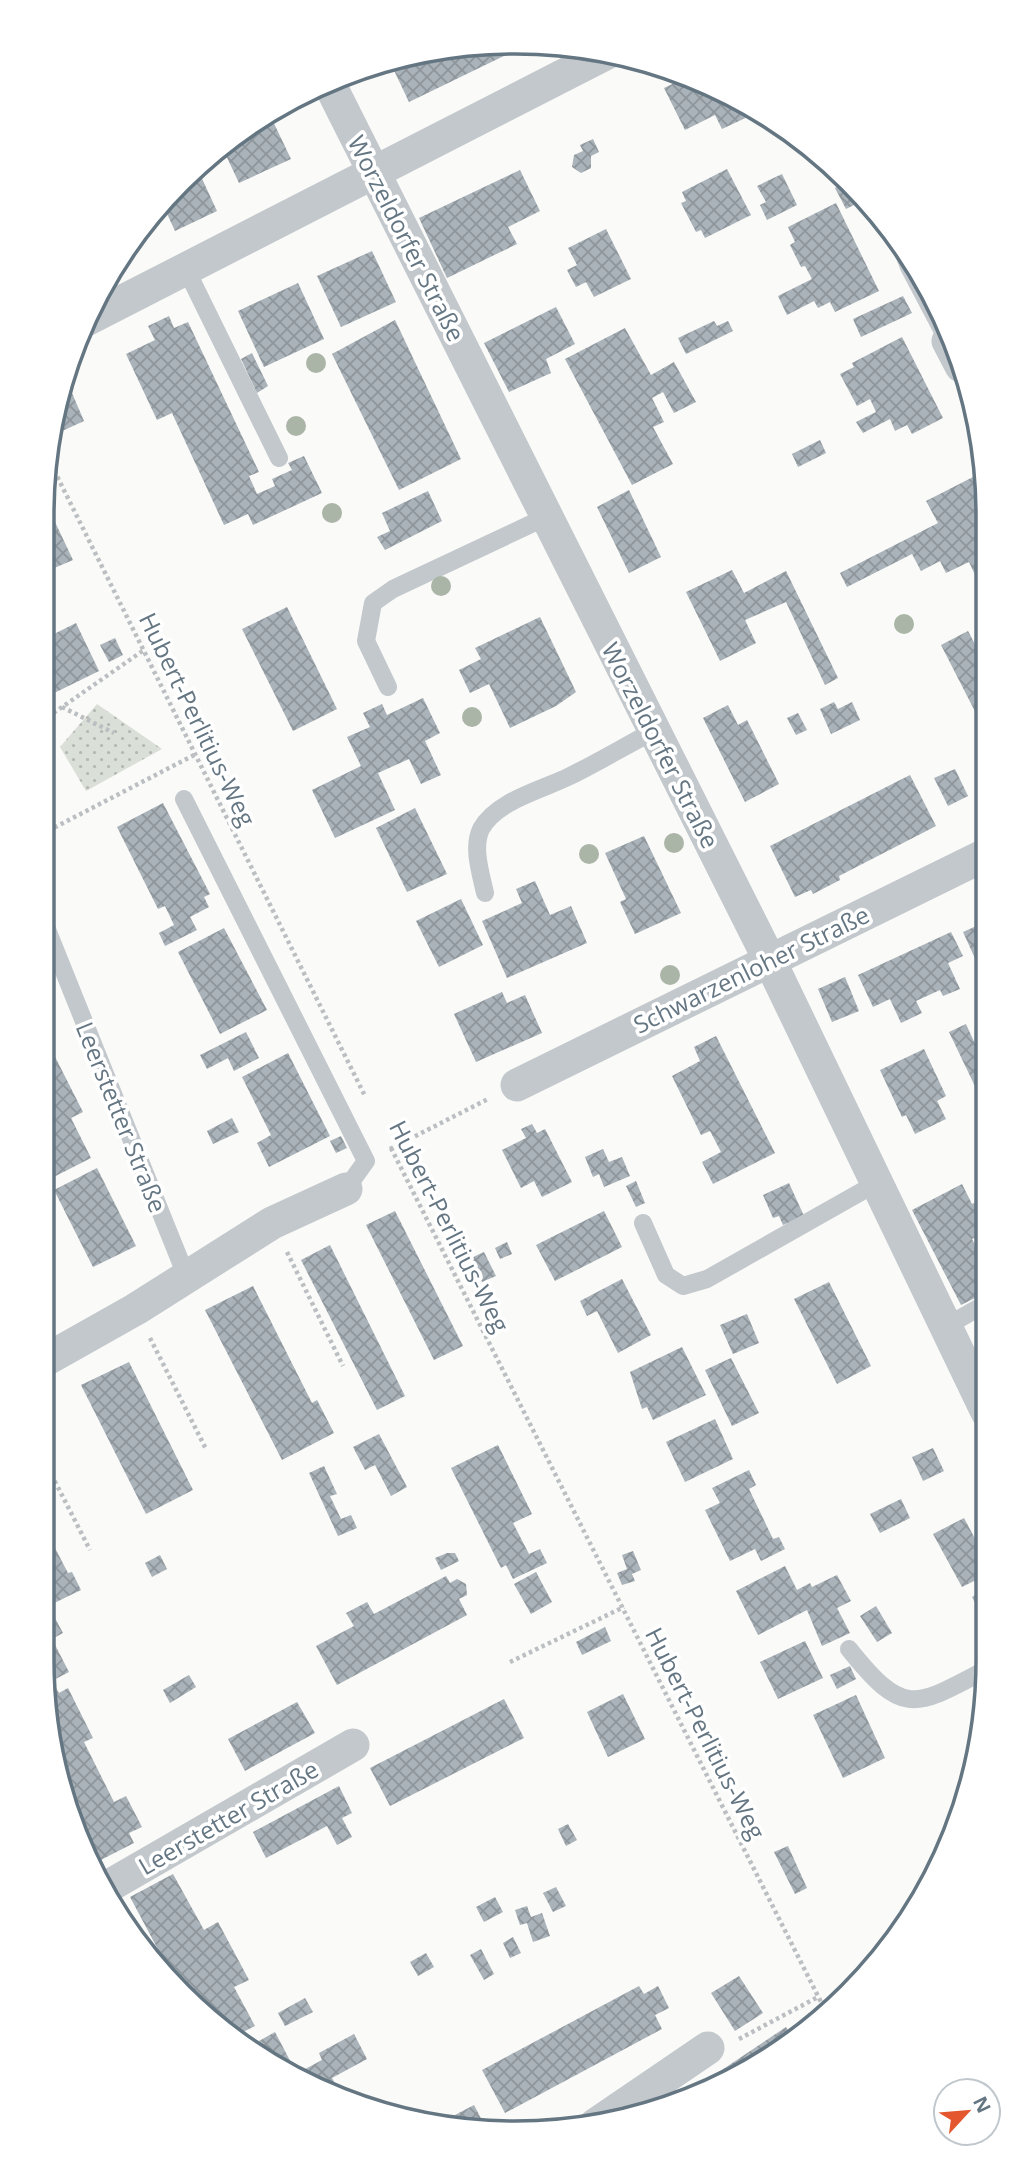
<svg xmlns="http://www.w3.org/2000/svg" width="1030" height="2175" font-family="'Open Sans',sans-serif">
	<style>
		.park { fill: url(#park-dots) }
		.building { fill: url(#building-cross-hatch) }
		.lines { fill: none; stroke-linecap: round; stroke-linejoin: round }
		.path { stroke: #bbbfc2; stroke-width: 4.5; stroke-dasharray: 3.5 3.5; stroke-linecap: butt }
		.service { stroke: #c3c8cc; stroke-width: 18 }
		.minor { stroke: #c3c8cc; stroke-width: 33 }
		.tree { fill: #aab4a7 }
		.labels { text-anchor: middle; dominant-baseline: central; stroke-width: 7; stroke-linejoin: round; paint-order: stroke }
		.street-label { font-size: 24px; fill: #657683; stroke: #fff }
		.rim { fill: none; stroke: #657683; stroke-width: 3.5 }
	</style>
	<defs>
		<pattern id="park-dots" width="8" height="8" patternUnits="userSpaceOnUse" patternTransform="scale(1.75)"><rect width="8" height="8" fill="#dadfd7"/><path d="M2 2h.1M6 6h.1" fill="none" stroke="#b4b9b4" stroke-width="1.8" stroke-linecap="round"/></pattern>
		<pattern id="building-cross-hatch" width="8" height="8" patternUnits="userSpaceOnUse" patternTransform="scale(1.75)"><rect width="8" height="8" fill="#aab3b9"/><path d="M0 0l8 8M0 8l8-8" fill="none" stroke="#8e969c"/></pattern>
	</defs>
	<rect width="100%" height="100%" fill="#fafaf8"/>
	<!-- park -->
	<path class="park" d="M97 704 162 749 86 791 60 747Z"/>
	<!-- building -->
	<g class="building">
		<path d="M505 43 510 53 409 102 390 62 422 51Z"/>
		<path d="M689 76 752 110 754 114 722 129 715 115 685 130 664 88Z"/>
		<path d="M269 113 291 159 239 183 222 147 240 137 239 133Z"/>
		<path d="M593 139 599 152 591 156V168L581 173 572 167 574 155 583 151 580 145Z"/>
		<path d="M210 156 213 163 198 170 217 211 175 231 162 203 180 181Z"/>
		<path d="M727 169 751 215 705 238 701 230 696 232 681 203 686 201 682 192Z"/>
		<path d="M520 170 540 211 508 227 517 244 447 278 419 218Z"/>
		<path d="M782 174 797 205 767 220 760 205 766 202 757 186Z"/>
		<path d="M846 183 864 200 846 209 835 188Z"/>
		<path d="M836 203 879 291 835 312 830 302 818 308 814 301 787 315 778 296 812 279 805 266 801 267 790 245 795 242 788 227Z"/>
		<path d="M606 229 631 279 594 297 586 282 576 287 567 270 577 265 568 248Z"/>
		<path d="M372 251 396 302 341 327 317 276Z"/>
		<path d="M298 283 324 339 264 367 238 311Z"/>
		<path d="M903 296 912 313 861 337 853 319Z"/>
		<path d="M556 307 575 344 546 359 551 373 509 392 484 343Z"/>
		<path d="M169 316 174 328 188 322 259 472 249 476 257 494 275 486 272 479 292 470 288 463 304 456 322 493 253 525 248 514 224 525 172 413 157 420 126 354 155 340 148 326Z"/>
		<path d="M395 320 461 459 399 490 332 354Z"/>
		<path d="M714 321 717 326 728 321 733 331 686 354 678 338Z"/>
		<path d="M625 328 651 375 674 362 696 402 674 413 663 392 652 398 664 422 653 427 673 464 632 485 565 359Z"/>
		<path d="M902 337 943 418 912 434 907 425 895 431 890 419 863 433 856 422 876 412 870 399 857 406 840 374 854 367 852 363Z"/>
		<path d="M252 353 268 386 257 393 241 359Z"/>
		<path d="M72 393 84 421 60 432 53 416 58 399Z"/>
		<path d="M820 440 826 453 798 467 792 454Z"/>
		<path d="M973 477 984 499V575L977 579 969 562 946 573 940 561 921 571 912 554 847 587 840 573 938 523 926 501Z"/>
		<path d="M629 490 661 557 629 573 597 507Z"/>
		<path d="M428 491 442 521 385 550 377 537 390 531 382 513Z"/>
		<path d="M55 522 73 560 52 569 42 548V528Z"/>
		<path d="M732 570 744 593 786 571 838 678 825 685 786 602 745 620 756 643 720 661 686 592Z"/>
		<path d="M287 607 337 709 293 731 242 629Z"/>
		<path d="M540 617 576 692 556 706 510 728 489 684 470 693 459 670 481 659 475 648Z"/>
		<path d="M76 623 99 671 42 699V640Z"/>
		<path d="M968 631 985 663V731L941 645Z"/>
		<path d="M115 638 123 655 109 662 100 645Z"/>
		<path d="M423 698 440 733 425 741 441 775 421 784 409 759 378 773 395 810 335 838 312 790 361 766 347 737 370 727 363 713 382 704 387 715Z"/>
		<path d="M834 702 838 709 852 702 860 720 831 734 820 709Z"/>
		<path d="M728 705 738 725 747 720 779 784 745 802 703 718Z"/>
		<path d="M798 713 807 730 796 735 787 718Z"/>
		<path d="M955 769 968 796 948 806 934 778Z"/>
		<path d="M910 775 936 826 839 876 840 880 813 894 811 890 795 897 770 846Z"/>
		<path d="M163 803 210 894 204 897 209 907 190 917 197 930 165 946 159 933 174 925 165 906 158 909 117 827Z"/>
		<path d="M415 808 447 874 407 892 376 828Z"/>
		<path d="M644 836 681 913 635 934 620 902 626 899 605 853Z"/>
		<path d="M535 881 550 915 571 906 587 943 507 978 482 921 522 903 516 889Z"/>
		<path d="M461 899 483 945 439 967 416 921Z"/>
		<path d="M985 922 986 962 978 965 963 932Z"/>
		<path d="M224 928 267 1010 220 1034 178 952Z"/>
		<path d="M951 932 963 956 948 963 960 989 943 996 940 990 916 1001 922 1013 901 1023 890 999 873 1007 858 975Z"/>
		<path d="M845 977 859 1011 832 1022 818 989Z"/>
		<path d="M502 992 507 1003 525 995 542 1033 476 1062 454 1014Z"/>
		<path d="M966 1024 986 1068V1101L983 1103 949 1032Z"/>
		<path d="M42 1031 83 1112 71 1118 91 1158 42 1183Z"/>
		<path d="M246 1032 259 1058 234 1071 228 1058 207 1069 200 1055Z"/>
		<path d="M716 1036 775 1153 713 1184 702 1162 721 1152 710 1131 701 1135 672 1076 700 1061 694 1047Z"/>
		<path d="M924 1049 946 1096 937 1101 946 1119 915 1134 906 1115 902 1117 880 1070Z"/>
		<path d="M288 1053 330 1136 269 1167 257 1143 271 1135 242 1077Z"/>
		<path d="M232 1118 239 1132 213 1144 207 1131Z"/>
		<path d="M532 1124 537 1133 545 1129 572 1182 542 1197 534 1181 521 1188 502 1150 526 1138 521 1129Z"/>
		<path d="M341 1136 347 1148 336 1153 330 1141Z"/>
		<path d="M603 1149 609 1162 622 1157 630 1176 604 1187 599 1174 593 1177 585 1157Z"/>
		<path d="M97 1168 136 1246 93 1267 54 1190Z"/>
		<path d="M636 1181 645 1203 636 1207 626 1186Z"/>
		<path d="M789 1183 804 1216 783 1225 779 1216 773 1218 763 1195Z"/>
		<path d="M962 1184 972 1204 986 1197 987 1232 972 1239 979 1252 987 1249V1292L961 1305 912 1210Z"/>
		<path d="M395 1211 463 1346 434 1360 366 1225Z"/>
		<path d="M604 1211 622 1247 555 1281 536 1245Z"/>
		<path d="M507 1242 512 1254 500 1259 495 1248Z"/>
		<path d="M330 1245 405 1396 377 1410 301 1260Z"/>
		<path d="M484 1252 496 1276 482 1282 471 1258Z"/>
		<path d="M622 1279 651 1335 618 1353 597 1311 587 1316 580 1301Z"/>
		<path d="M829 1282 871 1366 837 1384 794 1299Z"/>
		<path d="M253 1286 312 1403 317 1400 334 1433 282 1460 205 1310Z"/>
		<path d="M747 1314 759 1343 733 1354 720 1325Z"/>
		<path d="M682 1347 706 1395 653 1420 647 1407 642 1409 630 1372Z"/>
		<path d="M731 1358 759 1413 732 1426 705 1370Z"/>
		<path d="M129 1362 193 1490 146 1514 81 1385Z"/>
		<path d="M715 1419 733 1459 685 1482 666 1442Z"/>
		<path d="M379 1434 407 1487 391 1496 375 1465 365 1470 353 1447Z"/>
		<path d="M498 1445 532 1514 513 1523 529 1554 540 1549 547 1563 513 1579 506 1565 501 1568 451 1468Z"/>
		<path d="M933 1448 944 1471 923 1481 912 1457Z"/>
		<path d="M324 1466 337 1494 330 1496 341 1519 351 1515 357 1528 338 1536 309 1473Z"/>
		<path d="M749 1470 756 1485 749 1489 773 1539 779 1537 785 1549 761 1561 755 1549 730 1561 705 1510 720 1503 712 1488Z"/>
		<path d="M901 1499 910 1518 880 1533 870 1514Z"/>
		<path d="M964 1518 988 1563V1618L984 1620 972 1597 980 1592 974 1581 962 1587 933 1534Z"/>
		<path d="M42 1523 68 1573 72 1572 81 1590 42 1609Z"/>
		<path d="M633 1551 641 1570 632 1574 635 1581 622 1585 617 1573 627 1569 622 1555Z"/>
		<path d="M447 1553H455L459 1561 441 1570 435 1558Z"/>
		<path d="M160 1555 167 1569 152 1577 145 1563Z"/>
		<path d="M785 1566 797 1590 810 1583 812 1587 837 1575 851 1601 837 1608 850 1633 822 1646 807 1610 758 1635 736 1591Z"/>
		<path d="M536 1572 552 1602 531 1614 514 1584Z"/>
		<path d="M446 1576 450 1583 457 1579 466 1584 467 1595 459 1599 467 1615 337 1685 316 1646 354 1626 346 1613 367 1602 374 1614Z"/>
		<path d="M876 1606 892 1633 877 1642 860 1616Z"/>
		<path d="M55 1618 63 1633 52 1639 69 1672 46 1684 42 1625Z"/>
		<path d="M605 1627 611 1641 582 1655 576 1642Z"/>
		<path d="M805 1641 823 1678 778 1699 760 1662Z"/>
		<path d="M850 1666 856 1679 837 1689 830 1675Z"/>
		<path d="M189 1675 196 1687 170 1703 163 1690Z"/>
		<path d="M55 1686 59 1693 68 1688 93 1738 84 1742 114 1802 126 1796 142 1827 129 1833 134 1843 91 1865 67 1812 47 1690Z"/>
		<path d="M623 1694 645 1739 608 1757 587 1712Z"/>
		<path d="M856 1695 885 1758 843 1778 813 1715Z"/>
		<path d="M504 1699 524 1738 390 1806 370 1768Z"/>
		<path d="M297 1702 315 1733 245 1771 228 1739Z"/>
		<path d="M339 1786 352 1813 342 1818 352 1837 337 1845 327 1826 266 1858 253 1832Z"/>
		<path d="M568 1824 577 1840 566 1846 558 1829Z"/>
		<path d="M788 1846 807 1888 795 1894 774 1852Z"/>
		<path d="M173 1874 204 1930 218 1922 249 1980 234 1987 255 2026 237 2035 178 1987 130 1897Z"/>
		<path d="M556 1887 566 1906 553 1912 543 1893Z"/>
		<path d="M495 1897 503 1912 484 1922 476 1907Z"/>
		<path d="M527 1906 531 1917 542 1913 550 1936 533 1942 527 1923 520 1925 515 1910Z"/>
		<path d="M513 1937 521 1953 510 1958 503 1943Z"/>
		<path d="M481 1949 494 1974 484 1980 470 1955Z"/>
		<path d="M426 1953 434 1967 418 1976 410 1962Z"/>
		<path d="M739 1976 763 2013 735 2031 711 1993Z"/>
		<path d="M639 1986 644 1994 658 1986 669 2008 655 2015 662 2029 505 2113 482 2070Z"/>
		<path d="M305 1998 313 2012 285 2026 278 2013Z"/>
		<path d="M786 2027 792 2036 751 2070 682 2101 680 2098Z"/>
		<path d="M275 2032 296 2072 291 2074 279 2070 250 2046Z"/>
		<path d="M354 2034 367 2059 332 2078 337 2087 332 2090 297 2077 296 2074 322 2060 319 2053Z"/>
		<path d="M474 2105 485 2126 461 2125 455 2115Z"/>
	</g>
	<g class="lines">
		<!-- path -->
		<g class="path">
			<path d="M48 458 365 1096"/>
			<path d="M62 707 114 733"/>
			<path d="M42 721 144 650"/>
			<path d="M42 834 196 754"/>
			<path d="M391 1148 825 2010"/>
			<path d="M390 1149 488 1099"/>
			<path d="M287 1252 343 1366"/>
			<path d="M150 1338 206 1449"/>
			<path d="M42 1456 90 1550"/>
			<path d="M510 1662 624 1607"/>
			<path d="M739 2039 818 1997"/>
		</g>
		<!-- service -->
		<g class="service">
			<path d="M901 246 909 267 948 341"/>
			<path d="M185 267 279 458"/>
			<path d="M388 687 366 641 373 603 393 589 546 517"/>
			<path d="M184 799 366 1161 346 1189"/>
			<path d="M485 893C481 874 472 848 481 829 496 801 541 790 568 777 597 763 625 746 654 731"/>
			<path d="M42 917 187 1278"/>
			<path d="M643 1223 666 1275 683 1286 707 1279 875 1184"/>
			<path d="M945 1327 987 1303"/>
			<path d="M849 1649C904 1718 915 1707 987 1669"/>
		</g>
		<!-- minor -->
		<g class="minor">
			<path d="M328 81 769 959 987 1412"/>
			<path d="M86 320 609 52"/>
			<path d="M953 338 948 341 961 366"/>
			<path d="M517 1085 985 855"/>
			<path d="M42 1362 136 1309 272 1223 346 1189"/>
			<path d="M102 1890 353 1745"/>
			<path d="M595 2125 708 2048"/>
		</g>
	</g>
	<!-- trees -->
	<g class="tree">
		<circle cx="316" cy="363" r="10"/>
		<circle cx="296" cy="426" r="10"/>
		<circle cx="332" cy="513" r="10"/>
		<circle cx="441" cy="586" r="10"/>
		<circle cx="904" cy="624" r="10"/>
		<circle cx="472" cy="717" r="10"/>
		<circle cx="674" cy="843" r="10"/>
		<circle cx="589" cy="854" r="10"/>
		<circle cx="670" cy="975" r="10"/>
	</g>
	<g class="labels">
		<!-- street labels -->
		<g class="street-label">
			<text transform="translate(407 238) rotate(63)">Worzeldorfer Straße</text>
			<text transform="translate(198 719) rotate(64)">Hubert-Perlitius-Weg</text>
			<text transform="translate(661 745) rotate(63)">Worzeldorfer Straße</text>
			<text transform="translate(751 969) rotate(-26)">Schwarzenloher Straße</text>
			<text transform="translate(122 1117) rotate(68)">Leerstetter Straße</text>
			<text transform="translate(450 1226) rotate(63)">Hubert-Perlitius-Weg</text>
			<text transform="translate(706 1733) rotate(63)">Hubert-Perlitius-Weg</text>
			<text transform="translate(228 1817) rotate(-30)">Leerstetter Straße</text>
		</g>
	</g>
	<!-- crop -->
	<path d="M0 0H1030V2175H0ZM515 54H515A461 461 0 0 1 976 515V1660A461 461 0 0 1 515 2121H515A461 461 0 0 1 54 1660V515A461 461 0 0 1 515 54Z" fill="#fff" fill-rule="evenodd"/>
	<path class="rim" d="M515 54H515A461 461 0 0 1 976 515V1660A461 461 0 0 1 515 2121H515A461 461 0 0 1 54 1660V515A461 461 0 0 1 515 54Z"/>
	<!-- north arrow -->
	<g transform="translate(967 2112) rotate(64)"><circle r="33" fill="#ffffff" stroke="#c1c8cd" stroke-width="2"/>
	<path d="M0-5L12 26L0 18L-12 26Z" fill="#e4572e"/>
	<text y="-10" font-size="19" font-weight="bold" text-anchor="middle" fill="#657683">N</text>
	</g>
</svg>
